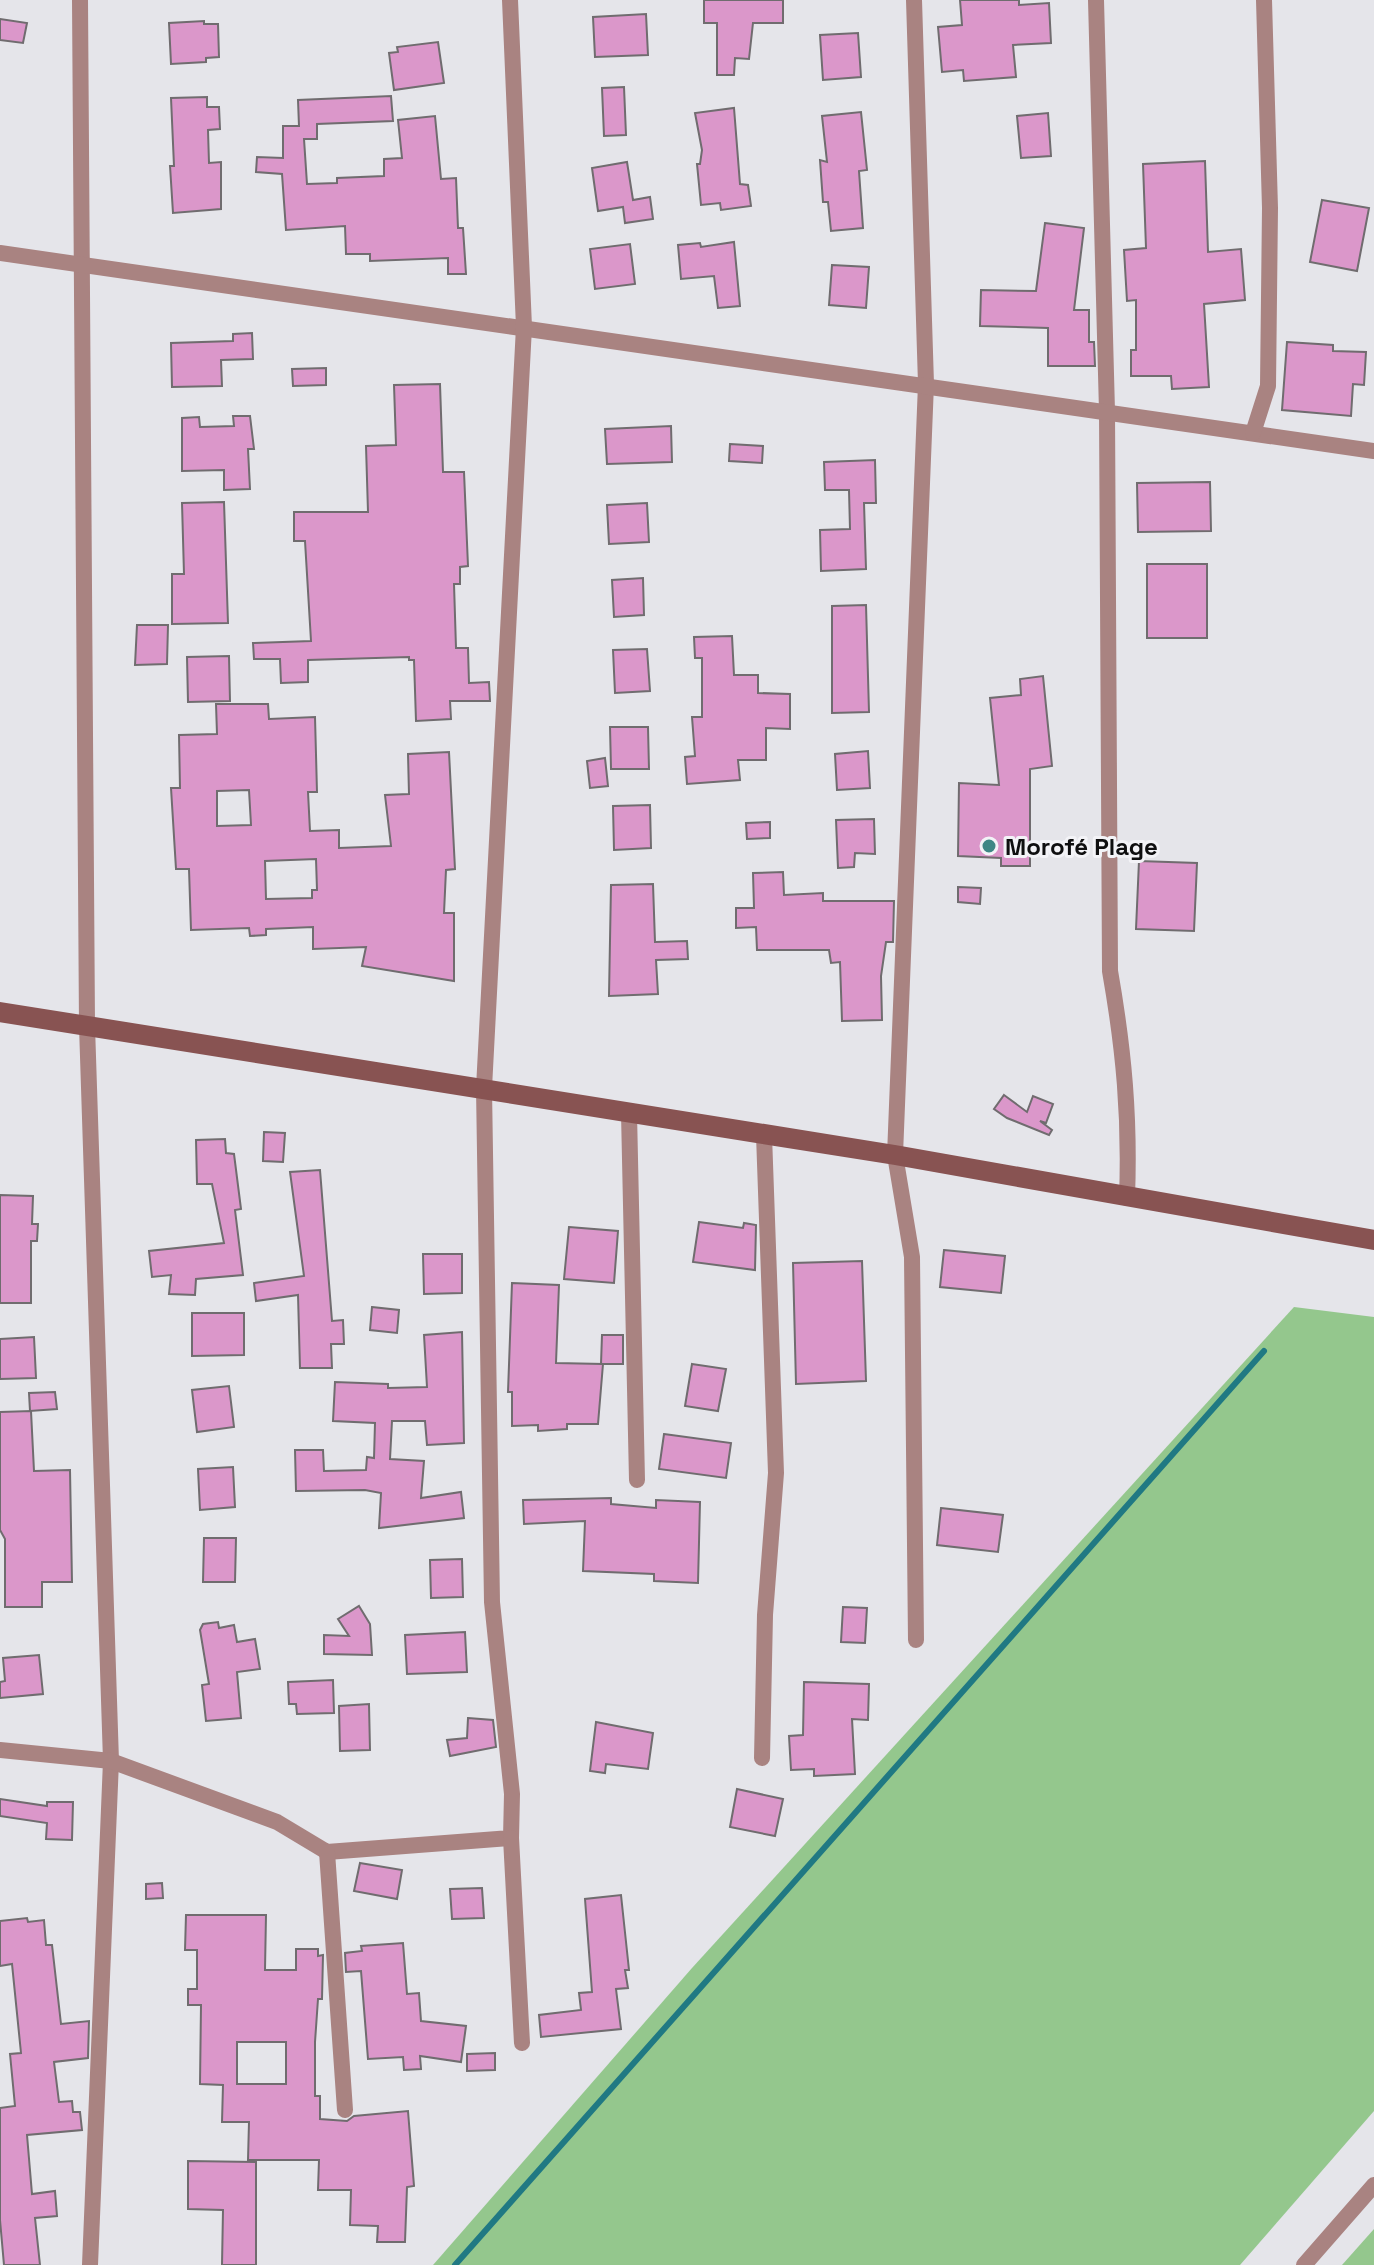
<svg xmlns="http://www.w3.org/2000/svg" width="1374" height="2265" font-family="'Space Grotesk',sans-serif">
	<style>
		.green { fill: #94c78d }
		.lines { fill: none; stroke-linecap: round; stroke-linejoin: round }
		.stream { stroke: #207983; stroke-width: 6 }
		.building { fill: #db97ca; stroke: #706c6f; stroke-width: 2; fill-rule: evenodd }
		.street { stroke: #a98381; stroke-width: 16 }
		.secondary { stroke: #885352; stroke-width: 20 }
		.poi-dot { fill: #3e8685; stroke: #f3f3f7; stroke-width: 3 }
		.labels { text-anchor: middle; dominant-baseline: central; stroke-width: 6; stroke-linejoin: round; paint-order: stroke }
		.poi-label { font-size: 24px; font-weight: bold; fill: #0f0f10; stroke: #f3f3f7; text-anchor: start }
	</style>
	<rect width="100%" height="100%" fill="#e5e5ea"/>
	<!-- green -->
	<g class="green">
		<path d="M1294 1307 1374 1317V2111L1240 2265H433L692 1968Z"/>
		<path d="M1374 2229V2265H1342Z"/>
	</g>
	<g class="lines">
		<!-- stream -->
		<path class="stream" d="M455 2265 1264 1351"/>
	</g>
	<!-- building -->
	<g class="building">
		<path d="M704 0H783V23H753L749 59 735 58 734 75H717V23H704Z"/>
		<path d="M960 0H1019V5L1049 3 1051 43 1013 45 1016 77 964 81 963 70 942 72 938 27 962 25Z"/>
		<path d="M646 14 648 55 595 57 593 17Z"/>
		<path d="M0 19 27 23 23 43 0 40Z"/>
		<path d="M204 21V24H218L219 57 206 58V62L171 64 169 23Z"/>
		<path d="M858 33 861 77 823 80 820 35Z"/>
		<path d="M438 42 444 83 394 90 389 53 398 52 397 47Z"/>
		<path d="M624 87 626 135 604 136 602 88Z"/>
		<path d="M391 96 393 121 317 124V139H304L307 184 337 183V178L384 176V159L402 158 398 120 435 116 441 179 456 178 458 228H463L466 274H448V258L370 261V254H346L345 226 286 230 282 174 256 172 257 157 283 158V126H299L298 100Z"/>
		<path d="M207 97V107H219L220 129 208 130 209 163 221 162V209L173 213 170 166H174L171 98Z"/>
		<path d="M734 108 740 184 748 185 751 206 721 210 720 203 701 205 697 164H700L702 150 695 113Z"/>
		<path d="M861 112 867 170 859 171 863 228 831 231 828 202H823L820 160 827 162 822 116Z"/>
		<path d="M1048 113 1051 156 1021 158 1017 116Z"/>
		<path d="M1205 161 1208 252 1241 249 1245 300 1204 304 1209 387 1172 389 1171 376H1131V350H1136V300L1127 301 1124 250 1146 248 1143 164Z"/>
		<path d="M627 162 633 200 650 197 653 219 625 223 623 207 598 211 592 168Z"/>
		<path d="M1322 200 1369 208 1357 271 1310 262Z"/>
		<path d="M1045 223 1084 228 1074 310H1089V342H1094L1095 366H1048V328L980 326 981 290 1036 291Z"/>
		<path d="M734 242 740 306 718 308 714 276 681 279 678 245 700 243 701 247Z"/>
		<path d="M630 244 635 284 595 289 590 249Z"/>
		<path d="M832 265 869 267 866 308 829 305Z"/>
		<path d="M252 333 253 359 221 360 222 386 172 387 171 343 233 341V334Z"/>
		<path d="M1287 342 1333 345V351L1366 352 1364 385 1353 384 1351 416 1282 410Z"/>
		<path d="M326 368V385L293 386 292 369Z"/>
		<path d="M440 384 443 472H464L468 566 460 567V584H454L456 648H468L469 683 489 682 490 701H450L451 719 416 721 414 660H409V657L308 660V682L281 683 280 659H254L253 643 311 641 305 541H294V512H368L366 446 396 445 394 385Z"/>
		<path d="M233 416H250L254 449H248L250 489 224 490V470L182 471V418L199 417 200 427 234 426Z"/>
		<path d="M671 426 672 462 607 464 605 429Z"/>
		<path d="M730 444 763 446 762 463 729 461Z"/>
		<path d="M875 460 876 503H864L866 569 821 571 820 530 850 529 849 490H825L824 462Z"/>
		<path d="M1210 482 1211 531 1138 532 1137 483Z"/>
		<path d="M224 502 228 623 172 624V574H184L182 503Z"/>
		<path d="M647 503 649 542 609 544 607 505Z"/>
		<rect x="1147" y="564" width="60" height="74"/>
		<path d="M643 578 644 615 614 617 612 580Z"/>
		<path d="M866 605 869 712 832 713V606Z"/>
		<path d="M137 625H168L167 664 135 665Z"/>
		<path d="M732 636 734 675H758V693L790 694V729L766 728V760H738L740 780 687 784 685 757 695 756 692 717H702V658H695L694 637Z"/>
		<path d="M647 649 650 691 615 693 613 650Z"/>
		<path d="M229 656 230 701 188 702 187 657Z"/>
		<path d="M1043 676 1052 766 1030 769V866H1001V858L958 856 959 783 999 785 990 698 1021 695 1020 679Z"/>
		<path d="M216 704H268L269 719 315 717 317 792H308L310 831 339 830V848L391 846 385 795 409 794 408 754 449 752 455 869 446 870 444 913H454V981L362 966 366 947 313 949V927L266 929V935L250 936 249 928 191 930 189 869H176L171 788H180L179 735 217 734ZM249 790 251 825 217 826V791ZM316 859 317 890H312V898L266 899 265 861Z"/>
		<path d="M610 727H648L649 769H611Z"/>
		<path d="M868 751 870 788 837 790 835 754Z"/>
		<path d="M605 758 608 786 590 788 587 761Z"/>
		<path d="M650 805 651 848 614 850 613 806Z"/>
		<path d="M874 819 875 854 855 853 854 867 838 868 836 820Z"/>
		<path d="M770 822V838L747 839 746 823Z"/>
		<path d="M1139 861 1197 863 1194 931 1136 929Z"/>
		<path d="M783 872 784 895 823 893V901H894L893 942H886L881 976 882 1020 842 1021 840 962 831 963 829 950H757L756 927 736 928V908H754L753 873Z"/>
		<path d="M653 884 655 942 687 941 688 959 656 960 658 994 609 996 611 885Z"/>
		<path d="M958 887 981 888 980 904 958 902Z"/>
		<path d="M1004 1095 1027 1112 1033 1096 1053 1104 1046 1123 1040 1121 1052 1130 1049 1135 1007 1118 994 1109Z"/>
		<path d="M264 1132 285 1133 283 1162 263 1161Z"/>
		<path d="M225 1139 226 1153 234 1154 241 1209 235 1210 243 1275 196 1279 195 1295 169 1294 171 1275 152 1277 149 1251 224 1243 212 1184H197L196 1140Z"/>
		<path d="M320 1170 332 1321 343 1320 344 1344H331L332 1368H300L298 1295 256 1301 254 1283 304 1276 290 1172Z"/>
		<path d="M0 1195 33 1196 32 1224H38L37 1241H31V1303H0Z"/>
		<path d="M699 1222 743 1228 744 1223 756 1225 755 1270 693 1262Z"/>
		<path d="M569 1227 618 1231 614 1283 564 1279Z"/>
		<path d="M944 1250 1005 1256 1001 1293 940 1287Z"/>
		<path d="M423 1254H462V1293L424 1294Z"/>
		<path d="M862 1261 866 1381 796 1384 793 1263Z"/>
		<path d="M512 1283 559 1285 556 1363 603 1364 598 1424H567V1429L538 1431V1425L512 1426V1392H508Z"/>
		<path d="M372 1307 399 1310 397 1333 370 1330Z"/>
		<path d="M192 1313H244V1355L192 1356Z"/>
		<path d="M462 1332 464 1443 427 1445 425 1421H392L390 1459 424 1461 421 1498 461 1492 464 1518 379 1528 381 1493 365 1490 296 1491 295 1450H323L324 1471 366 1470 367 1457 374 1458 375 1423 333 1421 335 1382 388 1384V1388L427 1387 424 1335Z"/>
		<path d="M602 1335H623V1364H601Z"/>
		<path d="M34 1337 36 1378 0 1379V1339Z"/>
		<path d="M692 1364 726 1369 718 1411 685 1406Z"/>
		<path d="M229 1386 234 1427 197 1432 192 1390Z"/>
		<path d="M55 1392 57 1409 30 1411 29 1393Z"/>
		<path d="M31 1411 34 1471 70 1470 72 1582H42V1607H5V1539L0 1530V1412Z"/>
		<path d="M664 1434 731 1443 726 1478 659 1469Z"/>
		<path d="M233 1467 235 1507 200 1510 198 1469Z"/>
		<path d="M611 1498V1504L656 1508V1500L700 1502 698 1583 654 1581V1574L583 1571 585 1521 524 1524 523 1500Z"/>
		<path d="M941 1508 1003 1515 998 1552 937 1545Z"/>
		<path d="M204 1538H236L235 1582H203Z"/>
		<path d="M462 1559 463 1597 431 1598 430 1560Z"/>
		<path d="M359 1606 370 1624 372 1655 324 1654V1635L349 1636 338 1619Z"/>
		<path d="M843 1607 867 1608 865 1643 841 1642Z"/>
		<path d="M218 1622 219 1628 234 1625 237 1642 255 1639 260 1669 237 1672 241 1718 206 1721 202 1685 209 1684 200 1630 203 1624Z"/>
		<path d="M465 1632 467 1672 407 1674 405 1635Z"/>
		<path d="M39 1655 43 1694 0 1698V1682L5 1681 3 1658Z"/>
		<path d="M333 1680 334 1713 297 1714 296 1704H289L288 1682Z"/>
		<path d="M804 1682 869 1684 868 1720 852 1719 855 1774 814 1776V1769L791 1770 789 1736 803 1735Z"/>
		<path d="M369 1704 370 1750 340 1751 339 1706Z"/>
		<path d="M468 1718 493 1720 496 1747 450 1756 447 1740 467 1738Z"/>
		<path d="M596 1722 653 1733 648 1769 606 1764 605 1773 590 1771Z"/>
		<path d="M737 1789 783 1799 775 1836 730 1827Z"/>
		<path d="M0 1799 47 1806V1802H73L72 1840 46 1839 47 1823 0 1816Z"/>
		<path d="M360 1863 402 1870 397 1899 354 1891Z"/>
		<path d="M162 1883 163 1898 146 1899V1884Z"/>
		<path d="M482 1888 484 1918 452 1919 450 1889Z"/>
		<path d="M621 1895 629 1970H625L628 1988 616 1989 621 2029 541 2037 539 2015 581 2010 579 1993 592 1992 585 1899Z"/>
		<path d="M186 1915H266L265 1970H296V1949H318V1956L323 1955 322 1999H318L315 2042V2096H320V2119L347 2121 354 2116 408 2111 414 2186 407 2187 405 2242H377L378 2226 350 2225 351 2190H318L319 2160H248L249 2122H222L223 2085 200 2084 201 2005H188V1989H197V1950H185ZM237 2042H286V2084H237Z"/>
		<path d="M27 1918 28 1922 44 1920 46 1945H52L61 2024 89 2021 88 2058 54 2062 59 2102 72 2101 73 2112H80L82 2130 27 2135 32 2194 55 2191 57 2216 35 2218 40 2265H4L0 2220V2108L15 2106 10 2054 21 2053 12 1964 0 1966V1921Z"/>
		<path d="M403 1943 407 1994 419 1993 421 2021 466 2026 461 2062 420 2056 421 2069 404 2070 403 2057 368 2059 361 1971 346 1972 345 1953 362 1951 361 1946Z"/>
		<path d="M495 2053V2070L467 2071V2054Z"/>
		<path d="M188 2161 256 2162V2265H222L223 2210 188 2209Z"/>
	</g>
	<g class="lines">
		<!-- street -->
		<g class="street">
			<path d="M80 0 87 1026 111 1761 90 2265"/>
			<path d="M914 0 926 384 895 1155 912 1257 916 1640"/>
			<path d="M1096 0 1107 411 1110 971C1124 1051 1130 1117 1127 1198"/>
			<path d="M0 253 1374 451"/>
			<path d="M1253 433 1268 386 1270 208 1264 0"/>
			<path d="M629 1113 637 1480"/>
			<path d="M0 1750 111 1761 277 1822 327 1852 511 1838 512 1794 492 1602 484 1088 524 327 510 0"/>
			<path d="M762 1758 765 1615 776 1473 764 1135"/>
			<path d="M511 1838 522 2043"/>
			<path d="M327 1852 345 2110"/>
			<path d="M1304 2265 1374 2185"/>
		</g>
		<!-- secondary -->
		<path class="secondary" d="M0 1012 895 1155 1374 1240"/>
	</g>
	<!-- markers -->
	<circle class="poi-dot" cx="989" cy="846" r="8"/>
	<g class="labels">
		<!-- poi labels -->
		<g class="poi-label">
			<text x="1005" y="846">Morofé Plage</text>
		</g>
	</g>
</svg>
